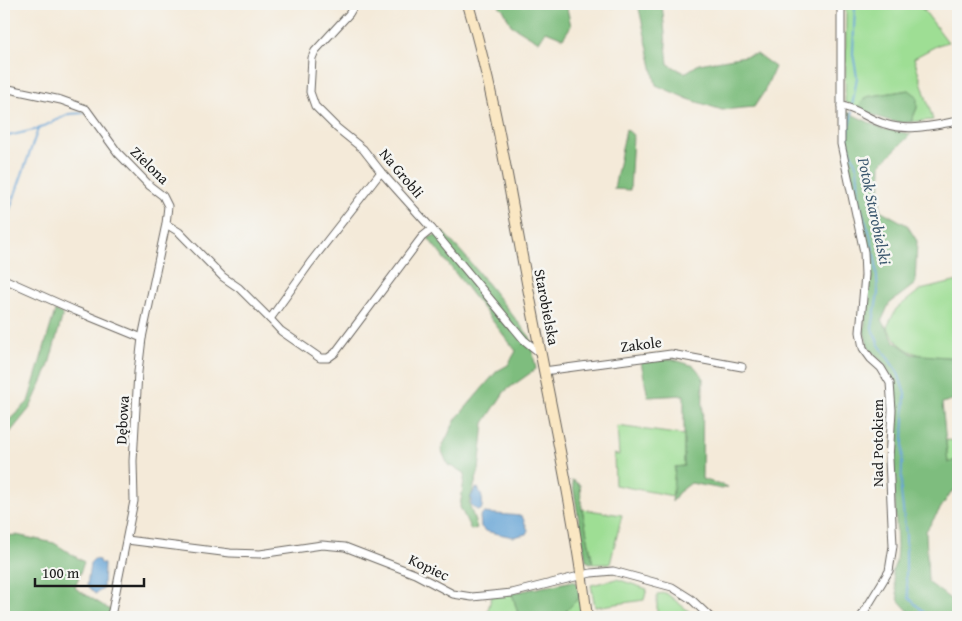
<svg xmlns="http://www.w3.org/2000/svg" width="962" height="621" font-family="'Gentium Book Plus',serif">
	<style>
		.green { fill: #9ede94; stroke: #5d7d58 }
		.forest { fill: #7ebd7e; stroke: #4d6c4d }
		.water { fill: #62a2d5; stroke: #3f5f78 }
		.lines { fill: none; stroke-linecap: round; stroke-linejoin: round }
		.stream { stroke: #62a2d5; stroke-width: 2 }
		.street-casing { stroke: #68645e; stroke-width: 9 }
		.secondary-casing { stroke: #68645e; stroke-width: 12 }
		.street { stroke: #fff; stroke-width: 7 }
		.secondary { stroke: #fae7c3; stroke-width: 10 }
		.labels { text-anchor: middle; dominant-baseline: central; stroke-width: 5; stroke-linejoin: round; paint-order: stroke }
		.street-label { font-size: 15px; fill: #1c1c1c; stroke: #f6f6f2 }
		.water-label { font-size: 16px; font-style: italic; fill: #3c586f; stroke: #f6f6f2 }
	</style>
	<rect width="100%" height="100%" fill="#f6f6f2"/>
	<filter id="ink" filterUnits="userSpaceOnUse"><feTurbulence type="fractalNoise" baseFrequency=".02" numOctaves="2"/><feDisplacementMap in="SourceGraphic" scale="10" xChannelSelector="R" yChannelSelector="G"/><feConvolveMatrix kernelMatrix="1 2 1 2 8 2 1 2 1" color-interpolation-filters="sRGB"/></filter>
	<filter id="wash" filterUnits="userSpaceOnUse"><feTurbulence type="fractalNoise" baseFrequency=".0096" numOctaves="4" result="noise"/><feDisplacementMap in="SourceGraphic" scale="20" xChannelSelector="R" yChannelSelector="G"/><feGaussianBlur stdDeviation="1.12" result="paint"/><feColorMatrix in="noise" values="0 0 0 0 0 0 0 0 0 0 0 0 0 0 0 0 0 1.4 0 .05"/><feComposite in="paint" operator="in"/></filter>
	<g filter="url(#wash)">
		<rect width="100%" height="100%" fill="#f4ead9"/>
		<!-- green -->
		<g class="green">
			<path d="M846 4H914L923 9 948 42 938 45 914 58 933 120 911 122 917 108 909 90 866 97 858 108 845 102Z"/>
			<path d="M958 281V358C924 355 906 360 887 327L896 309 920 290Z"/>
			<path d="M617 426 684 435V466L675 467 673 496 615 485 614 454 619 455Z"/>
			<path d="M946 440 958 441V459L948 464Z"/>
			<path d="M582 509 622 515 610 564H593Z"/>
			<path d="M617 579 647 589 644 600 595 607 591 585Z"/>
			<path d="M512 593 519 617H486L492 595Z"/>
			<path d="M666 593 696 617H657V594Z"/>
			<path d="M580 597 582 617H560Z"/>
		</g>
		<!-- forest -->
		<g class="forest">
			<path d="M497 4H566L571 26 563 38 546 31 539 42 511 25 503 9Z"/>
			<path d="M612 4H662L668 64 685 73 699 64 757 54 775 67 764 92 754 107 722 110 688 99 656 85 638 4 612 7Z"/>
			<path d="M914 4H958L923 9Z"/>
			<path d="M909 90 917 96V108L911 122C892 125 876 116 858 108L866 97Z"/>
			<path d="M845 111 883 129 911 134 881 164 880 210 907 225 917 241 915 284 889 304 882 320 894 341 912 354 958 358V398L942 403 948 463 958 459V488L951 492 926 531 928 582 958 605V617H914L899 601 892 572 896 562 897 546 893 459 896 409 894 384 885 365 869 349 864 332 870 274 868 250 851 179 845 140Z"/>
			<path d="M626 129 633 135 630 190 614 189Z"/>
			<path d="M443 232 466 257 530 337 536 369 505 391 484 423 479 470 469 503 477 528 471 530 460 507 465 473 448 465 441 449 456 419 497 371 508 365 516 351 428 238Z"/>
			<path d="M55 311 63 314 48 368 30 408 4 440V425L28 402Z"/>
			<path d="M672 359 694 366 703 377 702 479 728 487 722 489 691 483 678 493 672 502 675 467 684 466V395L648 397 641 362Z"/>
			<path d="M572 480 580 485 582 509 593 564 586 561Z"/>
			<path d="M16 535 54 543 84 562 75 588 112 611 109 617H4V536Z"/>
			<path d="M573 581 577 583 580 597 560 617H519L512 593Z"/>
		</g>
		<!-- water -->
		<g class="water">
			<path d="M478 488C482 495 484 503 481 510H477L471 505V497L475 489Z"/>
			<path d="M483 513 522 516 528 530 526 534 513 537 485 531 481 527 480 516Z"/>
			<path d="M94 559 99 560 100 563 104 564 103 589 95 594 87 586 90 563Z"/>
		</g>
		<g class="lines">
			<!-- stream -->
			<g class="stream">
				<path d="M852 107 857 77 853 54 855 4"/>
				<path d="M852 112 847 141 857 168 860 206 870 235 876 264 878 293 872 328 879 345 898 373 905 394 901 492 906 535V579L909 598 929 617"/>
				<path d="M4 137 38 129 69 114 85 113"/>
				<path d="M4 226 38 129"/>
			</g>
		</g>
	</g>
	<g filter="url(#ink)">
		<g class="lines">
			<!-- street casing -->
			<g class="street-casing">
				<g id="street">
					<path d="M355 4 349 14 315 51 312 58 310 92 315 106 337 128 363 149 381 172 432 229 524 340 540 353"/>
					<path d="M841 4V144L864 252 865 275 860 332 863 348 871 359 881 368 890 383 892 410 889 459 893 546 889 571 861 617"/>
					<path d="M4 88 61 100 86 109 118 153 150 186 163 196 168 206 166 224 179 232 223 277 239 288 270 319 310 263 381 172"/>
					<path d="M841 106C857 108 869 120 885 124 909 132 934 125 958 121"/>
					<path d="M4 279 76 311 142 338"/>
					<path d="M270 319 281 331 320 358H328L335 353 422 237 432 229"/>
					<path d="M544 371 671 354 742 367"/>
					<path d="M127 540 230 553 260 554 322 545 345 547 415 574 453 594 472 597 512 593 591 573 613 571 672 587 691 599 710 617"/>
					<path d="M109 617 112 611 134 501 133 461 138 372 142 338 166 224"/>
				</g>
			</g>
			<!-- secondary casing -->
			<g class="secondary-casing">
				<path id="secondary" d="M468 4C496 98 510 196 529 293 549 400 574 508 587 617"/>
			</g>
			<!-- street -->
			<use href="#street" class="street"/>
			<!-- secondary -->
			<use href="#secondary" class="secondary"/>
		</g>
	</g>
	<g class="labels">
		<!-- street labels -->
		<g class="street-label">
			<text transform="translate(150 165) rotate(44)">Zielona</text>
			<text transform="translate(402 173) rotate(50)">Na Grobli</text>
			<text transform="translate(547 307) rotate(79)">Starobielska</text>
			<text transform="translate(641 344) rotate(-7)">Zakole</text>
			<text transform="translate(122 420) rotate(-87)">Dębowa</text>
			<text transform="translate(877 443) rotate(-90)">Nad Potokiem</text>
			<text transform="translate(429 567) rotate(25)">Kopiec</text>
		</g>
		<!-- water labels -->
		<g class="water-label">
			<text transform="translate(875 211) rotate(78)">Potok Starobielski</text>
		</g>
	</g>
	<!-- margin -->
	<rect width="962" height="621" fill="none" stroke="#f6f6f2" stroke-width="20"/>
	<!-- scale -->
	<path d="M35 578v8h109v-8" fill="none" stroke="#1c1c1c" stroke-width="2.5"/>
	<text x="42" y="578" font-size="15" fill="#1c1c1c" stroke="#f6f6f2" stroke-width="4" paint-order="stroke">100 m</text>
</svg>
